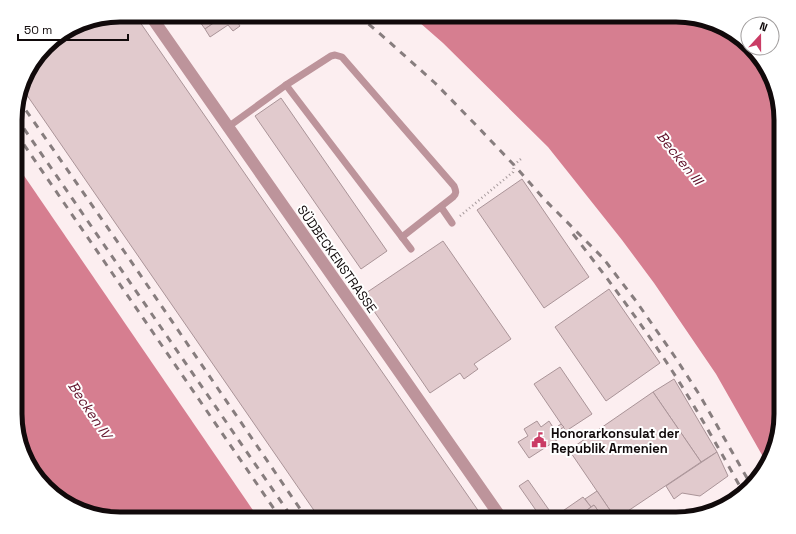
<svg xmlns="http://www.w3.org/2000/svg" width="796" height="534" font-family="'Space Grotesk',sans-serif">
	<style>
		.water { fill: #d67e90 }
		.building { fill: #e1cacd; stroke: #aa9498 }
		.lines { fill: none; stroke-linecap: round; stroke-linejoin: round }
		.path { stroke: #a69a9c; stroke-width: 2.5; stroke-dasharray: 1 3; stroke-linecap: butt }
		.lane { stroke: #bd949b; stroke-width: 7 }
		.street { stroke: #bd949b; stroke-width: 12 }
		.rail { stroke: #877d7e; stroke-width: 3; stroke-dasharray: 7 7; stroke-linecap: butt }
		.labels { text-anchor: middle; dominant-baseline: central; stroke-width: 4; stroke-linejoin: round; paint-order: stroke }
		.street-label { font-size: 13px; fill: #110a0b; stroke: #fff }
		.poi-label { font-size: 13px; font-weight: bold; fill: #110a0b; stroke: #fff; text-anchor: start }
		.water-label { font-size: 14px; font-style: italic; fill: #63142c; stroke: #fff }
		.rim { fill: none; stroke: #110a0b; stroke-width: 5 }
	</style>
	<rect width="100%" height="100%" fill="#fceef0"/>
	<!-- water -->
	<g class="water">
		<path d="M411 15H683L740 37 748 47V48H749L770 73 781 113V421L766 462 716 374 654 283 622 240 548 147 443 43Z"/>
		<path d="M16 164 259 519H113L56 497 29 466 16 427Z"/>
	</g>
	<!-- building -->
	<g class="building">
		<path d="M120 15H135L484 519H320L22 88 29 68 51 41 86 21Z"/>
		<path d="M195 15H225L205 29Z"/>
		<path d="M225 15H243L236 20 240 26 233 31 228 25 210 37 205 29Z"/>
		<path d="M281 98 387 251 361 269 255 116Z"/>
		<path d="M522 179 589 277 544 308 477 210Z"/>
		<path d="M443 241 511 339 474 364 478 369 464 379 460 373 430 393 363 295Z"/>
		<path d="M609 289 660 363 606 401 555 327Z"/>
		<path d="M560 367 592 414 566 431 534 384Z"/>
		<path d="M674 379 717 452 701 462 653 392Z"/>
		<path d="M653 392 701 462 616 519 569 450Z"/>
		<path d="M537 421 541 427 549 421 560 438 529 458 518 442 528 436 524 429Z"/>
		<path d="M561 424 564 427 556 432 554 429Z"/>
		<path d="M717 452 728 476 700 496 682 493 674 499 666 486Z"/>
		<path d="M528 480 554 517 556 519H542L519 486Z"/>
		<path d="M597 491 616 519H604L594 505 591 507 585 499Z"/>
		<path d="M583 497 591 507 583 513 587 519H556L554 517Z"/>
		<path d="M594 505 604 519H587L583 513Z"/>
	</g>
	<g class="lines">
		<!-- path -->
		<path class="path" d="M460 216 513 172 514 165 522 158"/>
		<!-- lane -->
		<g class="lane">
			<path d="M286 85 331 56 335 55 342 57 454 186C456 191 457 193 453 197L402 237"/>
			<path d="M228 127 286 85 411 249"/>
			<path d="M441 207 452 223"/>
		</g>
		<!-- street -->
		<path class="street" d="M150 15 502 519"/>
		<!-- rail -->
		<g class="rail">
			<path d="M358 15 386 39 435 83 475 124 514 165 544 199 603 258 636 301 675 357 699 394 751 485"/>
			<path d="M18 99 126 254 307 519"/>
			<path d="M16 117 293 519"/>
			<path d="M16 133 281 519"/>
			<path d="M573 234C615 288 656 343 691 401 709 431 726 461 743 492"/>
		</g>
	</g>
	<!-- icons -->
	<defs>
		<g id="civic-bare" transform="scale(1.2)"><path d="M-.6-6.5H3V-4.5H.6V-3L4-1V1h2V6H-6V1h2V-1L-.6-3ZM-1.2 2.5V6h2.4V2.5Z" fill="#ca3c65" stroke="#fff" stroke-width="2.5" paint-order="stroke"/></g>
	</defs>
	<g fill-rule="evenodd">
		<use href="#civic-bare" x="539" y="440"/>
	</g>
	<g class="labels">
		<!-- street labels -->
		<g class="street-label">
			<text transform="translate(337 259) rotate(55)">SÜDBECKENSTRASSE</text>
		</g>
		<!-- poi labels -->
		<g class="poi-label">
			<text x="551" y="433">Honorarkonsulat der<tspan x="551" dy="15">Republik Armenien</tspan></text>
		</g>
		<!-- water labels -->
		<g class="water-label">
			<text transform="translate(680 158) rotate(51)">Becken III</text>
			<text transform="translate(90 410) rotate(56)">Becken IV</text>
		</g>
	</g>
	<!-- crop -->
	<path d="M0 0H796V534H0ZM120 22H676A98 98 0 0 1 774 120V414A98 98 0 0 1 676 512H120A98 98 0 0 1 22 414V120A98 98 0 0 1 120 22Z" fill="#fff" fill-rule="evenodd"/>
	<path class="rim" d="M120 22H676A98 98 0 0 1 774 120V414A98 98 0 0 1 676 512H120A98 98 0 0 1 22 414V120A98 98 0 0 1 120 22Z"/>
	<!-- north arrow -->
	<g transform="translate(760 36) rotate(21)"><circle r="19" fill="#ffffff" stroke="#a09d9d"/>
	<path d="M0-3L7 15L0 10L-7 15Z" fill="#ca3c65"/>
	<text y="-6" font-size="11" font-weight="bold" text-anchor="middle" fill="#110a0b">N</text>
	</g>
	<!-- scale -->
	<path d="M18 34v6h110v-6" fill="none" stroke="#110a0b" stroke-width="2"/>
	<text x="24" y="34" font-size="12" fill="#110a0b" stroke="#ffffff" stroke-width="3" paint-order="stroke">50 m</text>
</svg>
